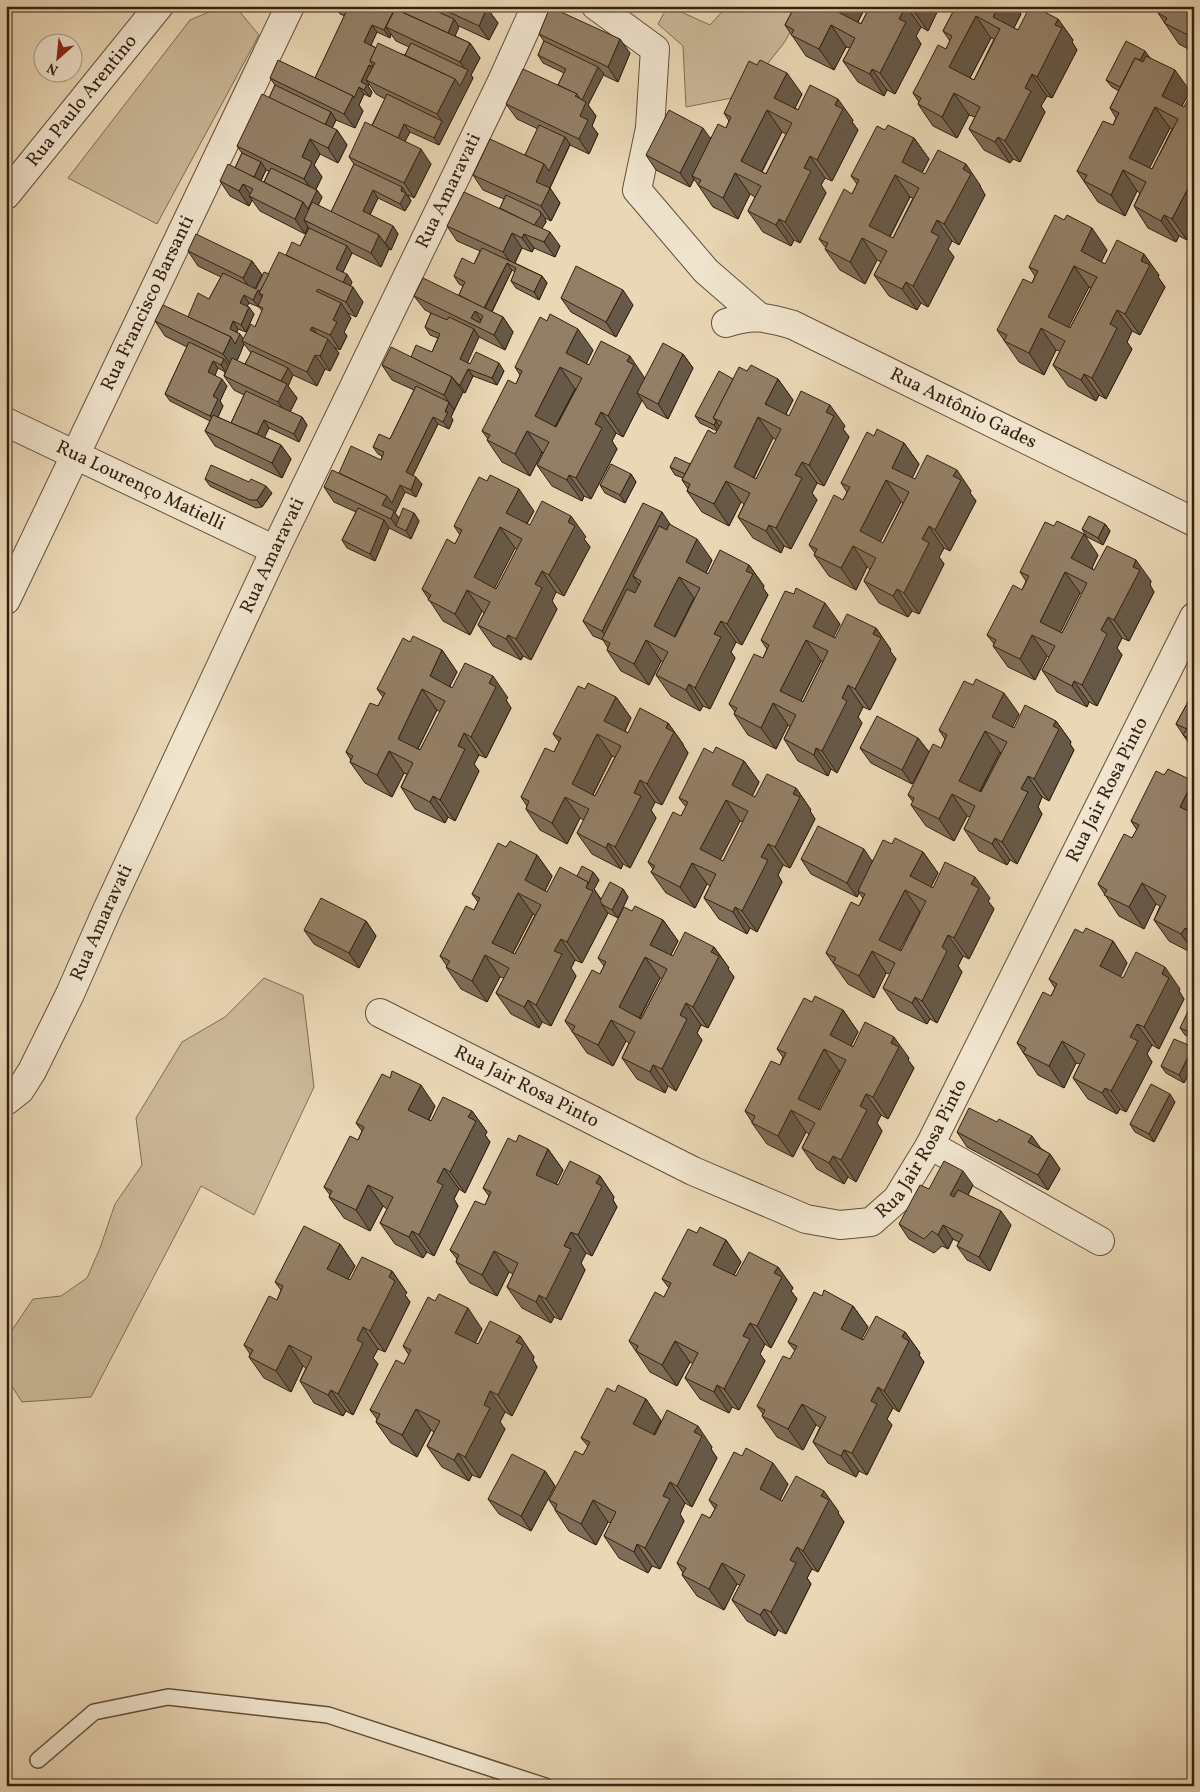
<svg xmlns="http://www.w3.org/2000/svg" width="1200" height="1792" font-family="Vollkorn,serif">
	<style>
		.green { fill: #cbb899; stroke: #806c54 }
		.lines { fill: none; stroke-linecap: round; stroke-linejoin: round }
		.lane-casing { stroke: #624e39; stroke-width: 18 }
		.street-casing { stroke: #624e39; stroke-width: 30 }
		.lane { stroke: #f1e5cf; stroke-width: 15 }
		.street { stroke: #f1e5cf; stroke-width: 28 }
		.wall { fill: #7e6d58; stroke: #342010; fill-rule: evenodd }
		.shaded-wall { fill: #675947; stroke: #342010 }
		.building { fill: #937f66; stroke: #342010; fill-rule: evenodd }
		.labels { text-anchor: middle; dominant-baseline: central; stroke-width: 5; stroke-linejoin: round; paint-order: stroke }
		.street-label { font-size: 19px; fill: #342010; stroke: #f1e5cf }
	</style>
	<rect width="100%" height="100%" fill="#ead7b5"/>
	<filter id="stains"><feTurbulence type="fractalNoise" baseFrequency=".004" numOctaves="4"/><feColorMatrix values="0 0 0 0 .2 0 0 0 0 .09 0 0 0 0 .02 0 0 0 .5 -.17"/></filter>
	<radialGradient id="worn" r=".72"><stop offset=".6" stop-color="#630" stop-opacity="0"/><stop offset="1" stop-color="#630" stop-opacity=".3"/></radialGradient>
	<!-- green -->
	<g class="green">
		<path d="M223 6H235L259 35 157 224 68 178 190 20Z"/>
		<path d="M668 6 710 25 727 6H805L784 43 742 96 686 107 683 46 658 24Z"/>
		<path d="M264 978 303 995 314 1087 254 1215 201 1186 91 1397 22 1402 6 1377V1339L33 1299 61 1296 87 1278 100 1248 115 1204 142 1165 136 1118 182 1042 225 1017Z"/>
	</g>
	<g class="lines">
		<!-- lane casing -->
		<g class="lane-casing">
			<path id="lane" d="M38 1760 94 1712 168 1697 328 1715 545 1786"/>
		</g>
		<!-- street casing -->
		<g class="street-casing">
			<g id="street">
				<path d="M596 6 655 49 650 128 637 190 706 271 759 317"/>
				<path id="s1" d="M6 195 159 6"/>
				<path id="s2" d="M726 323C753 314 766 317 793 325L1194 522"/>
				<path id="s3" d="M6 422 275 550"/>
				<path id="s4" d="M6 600 290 6"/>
				<path id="s5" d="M380 1013 693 1171 806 1219 840 1225 871 1222 897 1199 930 1145 1194 617"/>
				<path id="s6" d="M6 1101 20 1090 32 1071 70 994 107 910 275 550 502 81 536 6"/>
				<path d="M930 1145 1100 1241"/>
			</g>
		</g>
		<!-- lane -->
		<use href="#lane" class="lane"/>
		<!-- street -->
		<use href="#street" class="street"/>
	</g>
	<!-- wall -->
	<g class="wall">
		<path d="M335 6H389L387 10 393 13 428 8 427 6H483L487 8 498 23 489 40 459 26 455 36 470 43 480 58 471 75 473 78 439 145 410 132 405 141 431 164 414 198 408 195 411 201 405 211 378 198 370 215 393 226 398 234 391 250 389 249 381 267 352 253 343 272 352 282 350 286 363 302 356 317 347 313 351 318 344 332 347 336 340 350 334 347 339 353 330 371 325 369 317 386 293 375 288 386 297 398 290 412 302 417 307 425 299 442 269 428 264 437 281 445 291 459 282 478 215 446 205 431 210 421 170 401 165 394 187 347 165 336 155 321 188 317 209 299 221 277 198 266 188 251 252 261 262 275 255 289H256L269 274 286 255 300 246 309 228 308 227 305 234 260 211 252 200 249 206 230 196 220 181 235 168 242 153 237 146 269 98 275 85 270 78H315L345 16 340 14ZM377 32 390 38 391 34 396 41 409 47 405 55 376 48 371 45ZM369 84 376 94 385 99 372 125 349 157 354 164 331 212 318 205 322 197 316 189 322 177 314 165 320 154 338 163 347 145 337 130 332 128 336 120 355 128 363 111 359 105 364 94 370 97 372 92 368 86ZM266 170 269 171 264 182 261 181ZM249 303 259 307 262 311 255 327 244 339 237 332 238 329 246 332 254 314 247 306ZM244 344 251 353 245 364 237 361ZM218 368 225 372 224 376 234 390 244 395 231 423 218 417 223 406 220 401 227 386 215 375Z"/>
		<path d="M795 6H866L858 22 861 24 870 6H940L928 31 921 27 916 36 921 44 895 94 887 90 884 96 858 82 843 61 850 48 846 47 834 70 806 56 785 25Z"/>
		<path d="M956 6H1015L1021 14 1014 28 1018 30 1058 19 1073 40 1072 42 1077 50 1052 98 1047 96 1041 106 1045 112 1020 162 1013 159 1010 163 984 150 969 129 975 117 969 115 957 138 933 126 918 104 919 102 913 93 946 49 950 41 943 31ZM991 38 994 39 974 80 970 78Z"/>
		<path d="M1194 6V52L1179 44 1158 13Z"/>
		<path d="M539 34 630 53 618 82 603 75 588 105 596 116 592 126 598 134 589 154 570 145 550 188 560 203 551 221 545 218 546 222 542 228 560 246 555 257 534 248 532 252 522 248 515 263 542 276 547 283 539 300 516 288 511 281 515 272 512 270 492 312 503 317 513 332 505 350 479 337 467 362 470 364 504 371 497 385 473 376 465 393 463 392 451 417 453 420 449 429 438 424 413 475 422 484 416 497 405 492 395 513 399 518 414 513 419 521 411 539 389 528 375 561 347 548 342 540 356 512 334 502 324 487 339 473 381 460 382 456 378 454 373 447 390 439 414 390 392 380 382 365 411 357 432 352 438 338 430 335 425 327 431 313 425 310 414 296 459 295 463 286 459 284 454 276 474 264 480 251 457 241 447 226 500 208 504 199 483 190 473 175 525 155 538 129 517 119 506 104 558 85 564 73 543 63 538 55 544 41Z"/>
		<path d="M1149 57 1190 91 1182 106 1187 240 1179 236 1176 242 1148 228 1134 206 1140 193 1137 191 1125 216 1098 202 1077 171 1113 125 1116 118 1110 108 1119 91 1112 87 1106 80ZM1170 128 1172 129 1152 169 1149 168Z"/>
		<path d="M802 94 795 108 798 110 853 120 852 122 858 130 832 181 825 178 821 185 826 193 800 243 794 240 791 246 763 232 748 211 755 197 750 194 738 219 713 207 694 179 690 187 656 170 646 155 710 138 726 128 729 121 724 113ZM782 132 786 134 766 174 762 172Z"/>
		<path d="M885 130 914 138 929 159 922 173 925 174 980 185V186L985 195 959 245 952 241 948 249 954 257 928 307 921 303 917 310 889 296 874 275 881 262 877 260 865 284 840 270 825 249 826 248 819 239 852 194 857 184 851 176ZM910 197 913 198 893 238 890 237Z"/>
		<path d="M1107 250 1101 262 1105 264 1159 275 1158 277 1165 287 1140 335 1132 331 1127 342 1132 349 1106 399 1099 395 1096 401 1068 386 1053 365 1060 351 1056 350 1044 375 1019 362 997 330 1032 283 1035 276 1029 267ZM1089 287 1091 288 1070 328 1068 327Z"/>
		<path d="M561 298 633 305 616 337 571 312Z"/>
		<path d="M593 350 586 364 644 377V379L683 354 693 368 668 419 647 408 642 400 623 437 616 433 612 441 617 449 591 499 584 496 582 501 552 486 537 465 543 453 542 452 530 476 502 462 487 440 488 439 482 431 516 384 520 375 515 367ZM575 389H576L556 427H555Z"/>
		<path d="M747 371 778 379 793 400 786 414 789 416 845 426 843 429 849 437 824 486 817 483 812 493 817 500 791 549 784 546 781 553 753 538 738 517 744 504 741 502 729 526 702 512 687 491 688 489 682 480 683 478 675 475 670 467 690 464 715 434 717 431 700 423 695 416 733 379ZM773 438 776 440 756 479 754 478Z"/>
		<path d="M874 436 904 443 919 464 912 478 915 479 971 491 970 493 976 501 950 551 944 548 939 557 944 564 919 614 912 611 908 617 879 603 864 581 870 569 867 567 856 590 829 576 814 555 815 553 809 545 843 500 847 492 841 483ZM901 502 903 503 883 543 880 542Z"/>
		<path d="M631 474 636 482 625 503 605 493 600 485Z"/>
		<path d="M205 479 249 482 272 493 262 507 256 508 210 486Z"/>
		<path d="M534 511 527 524 530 525 586 537 584 539 590 547 564 596 556 592 552 601 557 609 531 660 523 656 521 660 493 646 478 625 484 613 482 611 470 635 443 621 422 589 455 544 460 535 454 526ZM515 548 517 550 496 589 494 588Z"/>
		<path d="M1105 524 1110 531 1103 545 1087 537 1082 529Z"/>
		<path d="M671 525 712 560 706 573 708 574 749 565 764 586 763 588 768 595 742 645 736 642 731 652 735 658 710 709 703 706 700 711 671 696 656 675 663 662 661 661 649 685 621 671 607 650 608 648 603 640 593 636 583 621ZM694 598 695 599 675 637H674Z"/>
		<path d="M1098 555 1092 568 1094 570 1151 581 1150 585 1154 592 1129 641 1122 638 1117 648 1122 655 1097 706 1089 702 1087 707 1057 692 1042 670 1049 657 1047 656 1035 680 1008 667 993 646 994 644 987 635 1022 590 1026 581 1020 572ZM1080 593 1082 594 1062 633 1060 632Z"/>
		<path d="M840 624 833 637 835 638 876 628 891 650 890 651 896 659 870 710 863 707 858 717 862 723 837 773 831 769 828 776 798 761 784 739 790 726 788 725 776 749 748 735 734 714 735 712 729 704 763 658 767 649 761 640ZM821 661 823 662 803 702 801 701Z"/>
		<path d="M410 642 442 650 457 672 450 686 452 688 508 698 506 700 511 708 486 758 479 755 474 764 479 771 455 821 448 817 445 823 415 809 401 787 407 774 404 773 392 797 365 783 350 762 351 760 346 752 378 706 383 697 377 689ZM437 710 440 712 420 750 418 749Z"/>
		<path d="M585 689 616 697 631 718 625 731 628 733 668 723 683 744V745L688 753 662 805 655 802 651 810 656 818 630 868 623 864 621 869 592 854 577 833 584 820 580 818 567 844 540 830 526 809 527 806 521 797 554 752 559 742 553 734ZM612 756 615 757 595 796 593 795Z"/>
		<path d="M1194 691V751L1176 724Z"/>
		<path d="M1019 714 1012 727 1014 728 1056 721 1071 742 1070 744 1074 750 1049 801 1042 797 1038 807 1042 814 1017 864 1010 860 1007 865 979 851 964 829 970 817 967 816 954 841 926 826 911 805 913 802 908 795 941 748 945 739 939 730ZM1000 752 1001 753 981 792H980Z"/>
		<path d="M918 738 929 752 912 784 871 763 860 748Z"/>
		<path d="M713 753 744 761 759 782 752 796 755 797 796 788 811 810 810 811 815 819 790 868 783 865 778 875 782 882 757 932 750 928 747 934 719 919 704 898 710 886 707 884 695 908 666 893 651 872 653 869 648 862 681 816 686 807 679 798ZM740 821 743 822 723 861 720 860Z"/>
		<path d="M1164 775 1193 781 1194 783V954L1169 941 1154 920 1160 906 1156 904 1144 929 1119 916 1098 884 1132 838 1137 830 1131 821Z"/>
		<path d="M892 844 923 852 938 873 931 887 933 888 990 898 988 901 994 909 969 959 963 956 958 966 962 972 937 1023 930 1019 927 1024 898 1010 883 988 890 974 886 973 874 998 848 984 826 953 859 906 863 898 859 893 857 897 811 874 801 859 872 861ZM920 912H921L901 951 899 950Z"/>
		<path d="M506 847 537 855 552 876 545 891 547 892 577 876 593 872 599 880 594 889 601 899 623 889 628 897 618 918 608 913 582 963 575 960 571 968 576 976 551 1026 542 1022 539 1028 511 1014 496 993 504 978 500 977 487 1002 461 989 446 967 447 966 440 956 474 910 478 902 472 894ZM533 914 535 915 515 954 513 953Z"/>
		<path d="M632 911 663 920 678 941 671 955 673 956 714 947 729 968 728 969 734 977 708 1028 701 1025 697 1033 702 1040 676 1091 668 1086 665 1093 637 1079 622 1058 629 1043 626 1041 613 1066 587 1053 565 1021 600 974 604 966 598 958ZM660 978 662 979 641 1019 640 1018Z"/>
		<path d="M366 921 376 936 359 968 314 944 304 930Z"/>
		<path d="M1083 933 1113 941 1127 963 1120 977 1123 978 1180 989 1179 991 1184 999 1159 1049 1152 1045 1147 1054 1152 1062 1126 1112 1120 1109 1117 1114 1088 1099 1073 1078 1080 1064 1076 1063 1064 1088 1038 1075 1017 1043 1051 996 1055 988 1049 979Z"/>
		<path d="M812 1002 843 1010 858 1032 851 1046 909 1058 908 1060 914 1068 888 1119 881 1115 877 1123 882 1131 856 1182 848 1177 844 1184 817 1169 802 1148 809 1134 806 1132 793 1157 767 1144 752 1123V1122L745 1111 780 1065 783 1057 777 1049ZM839 1070 840 1071 820 1110 818 1109Z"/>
		<path d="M1194 1009V1039L1185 1035 1180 1028Z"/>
		<path d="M1193 1047 1194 1064 1184 1083 1166 1073 1161 1066Z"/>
		<path d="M1175 1102 1154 1142 1135 1132 1130 1124Z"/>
		<path d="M435 1106 429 1120 431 1121 472 1111 487 1132 485 1135 490 1142 465 1193 459 1189 454 1199 458 1206 434 1256 427 1252 423 1258 395 1244 380 1223 387 1209 383 1206 370 1231 344 1218 329 1197 330 1195 324 1187 358 1140 362 1131 356 1123Z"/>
		<path d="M997 1122 1050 1154 1060 1169 1048 1190 967 1147 957 1132Z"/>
		<path d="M516 1142 548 1149 563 1170 556 1184 558 1185 600 1176 614 1197 613 1200 617 1207 592 1256 586 1253 581 1263 585 1270 561 1320 554 1317 551 1323 522 1308 507 1287 513 1274 509 1272 497 1296 470 1283 456 1262 457 1259 450 1250 485 1205 489 1196 483 1188Z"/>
		<path d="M973 1185 968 1195 1011 1225 990 1271 967 1260 957 1246 959 1242 953 1239 948 1249 942 1246 934 1253 909 1239 899 1224 929 1189Z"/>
		<path d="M697 1233 726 1240 741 1262 734 1275 736 1276 778 1267 793 1288 791 1291 797 1299 771 1348 765 1344 760 1354 765 1361 739 1410 732 1407 729 1413 700 1399 685 1378 693 1364 690 1362 677 1386 650 1372 629 1341 664 1297 669 1288 662 1279Z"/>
		<path d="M340 1244 355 1266 348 1279 350 1280 392 1271 407 1293 405 1295 410 1302 385 1352 378 1349 373 1358 378 1364 353 1415 346 1411 343 1416 314 1403 300 1381 306 1368 303 1366 291 1392 264 1378 249 1357 250 1354 244 1345 277 1300 281 1290 275 1282Z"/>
		<path d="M822 1296 853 1306 868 1327 861 1339 863 1340 905 1332 920 1353 919 1355 924 1362 899 1412 893 1408 887 1419 892 1425 867 1475 859 1471 856 1477 828 1463 813 1442 820 1427 816 1425 803 1450 777 1437 762 1416 763 1414 757 1406 790 1359 795 1351 788 1342Z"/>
		<path d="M482 1329 475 1343 478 1344 520 1336 534 1357 533 1360 537 1367 512 1416 505 1412 500 1422 505 1429 480 1478 472 1475 469 1481 442 1467 427 1446 434 1432 431 1430 417 1457 391 1443 376 1422 377 1419 370 1410 404 1364 409 1355 403 1346Z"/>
		<path d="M615 1392 646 1399 661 1421 654 1435 712 1447 711 1449 717 1458 692 1507 685 1503 680 1514 684 1521 660 1569 652 1566 648 1573 619 1558 604 1536 611 1523 608 1522 596 1545 569 1531 555 1510V1509L549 1500 583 1455 588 1446 581 1438Z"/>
		<path d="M545 1471 555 1486 531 1531 499 1514 488 1499Z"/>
		<path d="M788 1484 780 1500 782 1501 839 1512 838 1513 844 1522 818 1572 812 1569 807 1578 811 1584 786 1634 778 1630 775 1636 747 1621 732 1600 740 1585 737 1584 724 1610 697 1596 682 1575 683 1573 677 1563 710 1518 715 1509 709 1500Z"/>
	</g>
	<!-- shaded-wall -->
	<g class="shaded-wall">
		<path d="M380 6H389L385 14Z"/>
		<path d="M840 6H866L852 33 838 12Z"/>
		<path d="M906 6 921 27 916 36 921 44 895 94 880 73 899 19Z"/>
		<path d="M914 6H940L928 31 913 10Z"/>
		<path d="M999 6H1015L1021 14 1008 39 993 17Z"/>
		<path d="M487 8 498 23 489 40 479 26Z"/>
		<path d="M976 16 991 38 964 89 949 67Z"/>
		<path d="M454 19 459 27 451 45 446 37Z"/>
		<path d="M1058 19 1073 40 1072 42 1077 50 1052 98 1037 77 1055 25Z"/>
		<path d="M372 25 377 32 369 49 364 42Z"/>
		<path d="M831 25 846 47 834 70 819 49Z"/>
		<path d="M386 27 391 34 390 38 384 30Z"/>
		<path d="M1194 28V42L1190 36Z"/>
		<path d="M620 39 630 53 618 82 608 67Z"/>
		<path d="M470 43 480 58 471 75 473 78 439 145 434 138 442 121 437 114 455 79 467 72 460 62Z"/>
		<path d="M1145 51 1150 58 1125 89Z"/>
		<path d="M369 65 374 72 366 80 369 84 368 86 372 92 370 97 364 90 361 82Z"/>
		<path d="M598 67 604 74 588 105 596 116 592 126 598 134 589 154 579 139 580 116 575 96Z"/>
		<path d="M872 69 887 90 884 96 870 74Z"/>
		<path d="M1175 70 1190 91 1176 117 1162 96Z"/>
		<path d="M787 73 802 94 789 119 774 98Z"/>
		<path d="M1032 74 1047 96 1041 106 1045 112 1020 162 1005 141 1025 88Z"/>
		<path d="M359 87 364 94 359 105 363 111 355 128 344 114 353 96Z"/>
		<path d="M954 93 969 115 957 138 942 117Z"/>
		<path d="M838 99 853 120 852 122 858 130 832 181 817 160 835 105Z"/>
		<path d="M1155 107 1170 128 1144 179 1129 158Z"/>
		<path d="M767 110 782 132 756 182 741 161Z"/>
		<path d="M331 112 336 120 328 136 323 129Z"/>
		<path d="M404 124 410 132 401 149 396 142Z"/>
		<path d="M703 128 713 142 692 176 694 179 690 187 680 173Z"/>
		<path d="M337 130 347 145 338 163 328 148Z"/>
		<path d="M565 137 570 144 547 194 550 188 560 203 551 221 541 206 536 182 544 164Z"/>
		<path d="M998 137 1013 159 1010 163 995 142Z"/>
		<path d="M914 138 929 159 916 184 902 162Z"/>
		<path d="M310 139 320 154 314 165 322 177 314 193 304 179 302 157Z"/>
		<path d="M421 149 431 164 414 198 404 183Z"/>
		<path d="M810 156 825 178 821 185 826 193 800 243 785 222 804 168Z"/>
		<path d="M261 162 266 170 257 188 252 181Z"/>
		<path d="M966 164 980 185V186L985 195 959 245 944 224 963 169Z"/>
		<path d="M1123 170 1137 191 1125 216 1111 195Z"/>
		<path d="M735 173 750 194 738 219 723 198Z"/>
		<path d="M895 175 910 197 884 247 869 226Z"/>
		<path d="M1194 177V227L1187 240 1172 219Z"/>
		<path d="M243 184 253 198 249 196 252 200 249 206 239 191Z"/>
		<path d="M402 187 411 201 405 211 400 204 401 191Z"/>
		<path d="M317 190 322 197 310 223 304 220 308 227 305 234 295 219 303 202Z"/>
		<path d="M373 190 378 198 368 218 363 211Z"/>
		<path d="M540 211 545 218 546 222 537 236 532 228Z"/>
		<path d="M1164 215 1179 236 1176 242 1161 221Z"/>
		<path d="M779 219 794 240 791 246 776 225Z"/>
		<path d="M937 220 952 241 948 249 954 257 928 307 913 286 931 232Z"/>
		<path d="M393 226 398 234 391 250 385 243Z"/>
		<path d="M1092 228 1107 250 1096 273 1081 251Z"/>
		<path d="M550 232 560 246 555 257 544 242Z"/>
		<path d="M512 233 522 248 513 266 512 265 503 252Z"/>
		<path d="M524 234 534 248 532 252 522 238Z"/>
		<path d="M379 235 389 249 381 267 371 253Z"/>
		<path d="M862 238 877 260 865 284 850 262Z"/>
		<path d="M347 246 352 253 341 276 336 269Z"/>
		<path d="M1144 254 1159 275 1158 277 1165 287 1140 335 1125 314 1141 261Z"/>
		<path d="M252 261 262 275 253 293 243 278Z"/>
		<path d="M507 263 512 270 488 319 483 312Z"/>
		<path d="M1074 266 1089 287 1063 338 1048 317Z"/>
		<path d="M347 274 352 282 347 294 341 287Z"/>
		<path d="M542 276 547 283 539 300 534 292Z"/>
		<path d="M906 282 921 303 917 310 902 289Z"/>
		<path d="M353 287 363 302 356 317 346 302Z"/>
		<path d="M258 290 261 294 259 293 263 298 259 307 253 300Z"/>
		<path d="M623 290 633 305 616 337 606 322Z"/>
		<path d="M244 295 249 303 245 310 240 303Z"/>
		<path d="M341 303 351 318 344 332 347 336 340 350 330 335 333 320Z"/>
		<path d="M249 307 254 314 246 332 241 325Z"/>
		<path d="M1117 310 1132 331 1127 342 1132 349 1106 399 1092 378 1110 324Z"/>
		<path d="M475 311 485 326 471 318Z"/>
		<path d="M503 317 513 332 505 350 494 335Z"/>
		<path d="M233 321 238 329 235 336 230 329Z"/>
		<path d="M312 327 322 341 310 330Z"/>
		<path d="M1041 328 1056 350 1044 375 1029 353Z"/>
		<path d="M474 329 479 337 466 366 460 359Z"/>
		<path d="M578 329 593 350 581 375 566 353Z"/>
		<path d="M240 334 245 341H242L244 344 241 351V352L233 368 223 354 231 337Z"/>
		<path d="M328 339 339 353 330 371 320 356Z"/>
		<path d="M683 354 693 368 668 419 658 404Z"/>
		<path d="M315 355 325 369 317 386 307 372Z"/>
		<path d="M630 356 644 377V378L649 386 637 393 642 400 623 437 608 416 627 361Z"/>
		<path d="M224 359 229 366 226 373 221 365Z"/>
		<path d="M213 361 218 368 213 380 208 372Z"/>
		<path d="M499 363 504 371 497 385 492 378Z"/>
		<path d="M560 367 575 389 549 438 535 416Z"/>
		<path d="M288 368 293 375 288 386 297 398 288 416 278 402 279 385Z"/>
		<path d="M468 369 473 376 465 393 460 385Z"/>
		<path d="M1084 374 1099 395 1096 401 1081 380Z"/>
		<path d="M452 377 463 392 454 410 444 395Z"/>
		<path d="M222 379 227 386 220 401 223 406 215 423 210 416 213 396Z"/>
		<path d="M778 379 793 400 780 425 765 404Z"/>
		<path d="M449 402 454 410 451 417 453 420 449 429 443 422 445 412Z"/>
		<path d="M830 405 845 426 843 429 849 437 824 486 809 465 826 412Z"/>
		<path d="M601 412 616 433 612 441 617 449 591 499 576 478 595 424Z"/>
		<path d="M302 417 307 425 299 442 294 434Z"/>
		<path d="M433 417 438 424 411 479 406 472Z"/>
		<path d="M758 417 773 438 748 488 734 467Z"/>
		<path d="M264 420 269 428 261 445 255 438Z"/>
		<path d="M716 421 721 429 719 432 714 425Z"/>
		<path d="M527 431 542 452 530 476 515 454Z"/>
		<path d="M904 443 919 464 907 489 892 468Z"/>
		<path d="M281 445 291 459 282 478 272 463Z"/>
		<path d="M802 462 817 483 812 493 817 500 791 549 776 528 795 475Z"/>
		<path d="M957 470 971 491 970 493 976 501 950 551 935 530 953 476Z"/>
		<path d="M631 474 636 482 625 503 620 495Z"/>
		<path d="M569 475 584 496 582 501 567 480Z"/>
		<path d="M416 477 422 484 416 497 411 490Z"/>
		<path d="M886 480 901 502 875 552 860 531Z"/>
		<path d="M726 481 741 502 729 526 714 504Z"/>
		<path d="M400 485 405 492 395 513 404 525 396 526 382 505 387 496Z"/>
		<path d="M266 486 272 493 262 507 257 500Z"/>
		<path d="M519 489 534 511 521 534 506 513Z"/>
		<path d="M662 512 672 527 641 581 633 576 641 588 612 645 602 631Z"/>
		<path d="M414 513 419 521 411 539 406 531Z"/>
		<path d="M571 516 586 537 584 539 590 547 564 596 549 575 568 522Z"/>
		<path d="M384 520 389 528 375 561 370 554Z"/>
		<path d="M1105 524 1110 531 1103 545 1098 538Z"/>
		<path d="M769 525 784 546 781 553 766 531Z"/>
		<path d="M929 526 944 548 939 557 944 564 919 614 904 593 922 539Z"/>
		<path d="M500 527 515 548 489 599 474 577Z"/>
		<path d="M1084 534 1098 555 1086 580 1071 558Z"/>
		<path d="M697 539 712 560 701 583 686 562Z"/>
		<path d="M853 546 867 567 856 590 841 568Z"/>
		<path d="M1136 560 1151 581 1150 585 1154 592 1129 641 1114 620 1133 567Z"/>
		<path d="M749 565 764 586 763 588 768 595 742 645 727 624 746 571Z"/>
		<path d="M542 571 556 592 552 601 557 609 531 660 516 639 535 584Z"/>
		<path d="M1065 572 1080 593 1055 643 1040 622Z"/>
		<path d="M679 577 694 598 669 647 654 626Z"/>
		<path d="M897 589 912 611 908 617 893 596Z"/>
		<path d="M467 590 482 611 470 635 455 614Z"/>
		<path d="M825 603 840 624 828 648 813 627Z"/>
		<path d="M1108 617 1122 638 1117 648 1122 655 1097 706 1082 685 1101 630Z"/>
		<path d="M721 621 736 642 731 652 735 658 710 709 695 688 714 634Z"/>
		<path d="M876 628 891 650 890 651 896 659 870 710 855 689 873 634Z"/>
		<path d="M508 635 523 656 521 660 506 639Z"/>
		<path d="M1032 635 1047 656 1035 680 1020 659Z"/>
		<path d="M646 640 661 661 649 685 634 664Z"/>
		<path d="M806 640 821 661 795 712 780 691Z"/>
		<path d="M442 650 457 672 444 697 430 676Z"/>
		<path d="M493 676 508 698 506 700 511 708 486 758 471 737 489 683Z"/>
		<path d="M1074 681 1089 702 1087 707 1072 686Z"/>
		<path d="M689 684 703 706 700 711 686 690Z"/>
		<path d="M848 685 863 707 858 717 862 723 837 773 822 751 842 698Z"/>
		<path d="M422 689 437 710 412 760 398 739Z"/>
		<path d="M1004 693 1019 714 1007 738 992 717Z"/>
		<path d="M616 697 631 718 619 742 604 721Z"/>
		<path d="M773 703 788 725 776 749 761 728Z"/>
		<path d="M1056 721 1071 742 1070 744 1074 750 1049 801 1034 779 1053 726Z"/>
		<path d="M668 723 683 744V745L688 753 662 805 647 784Z"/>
		<path d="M985 731 1000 752 974 802 959 781Z"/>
		<path d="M464 733 479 755 474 764 479 771 455 821 440 800 458 746Z"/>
		<path d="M597 734 612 756 587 806 572 784Z"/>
		<path d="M918 738 929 752 912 784 902 770Z"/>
		<path d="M816 748 831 769 828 776 814 755Z"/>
		<path d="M389 751 404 773 392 797 377 775Z"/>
		<path d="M744 761 759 782 747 807 732 785Z"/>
		<path d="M1028 776 1042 797 1038 807 1042 814 1017 864 1002 842 1021 789Z"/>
		<path d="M640 780 655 802 651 810 656 818 630 868 615 847 634 793Z"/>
		<path d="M1193 781 1194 783V827L1180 807Z"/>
		<path d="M796 788 811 810 810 811 815 819 790 868 775 847 793 794Z"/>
		<path d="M952 794 967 816 954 841 939 819Z"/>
		<path d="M433 796 448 817 445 823 430 802Z"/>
		<path d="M565 797 580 818 567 844 552 823Z"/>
		<path d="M726 800 740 821 715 870 700 849Z"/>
		<path d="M995 838 1010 860 1007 865 992 844Z"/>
		<path d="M608 843 623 864 621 869 606 848Z"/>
		<path d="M768 844 783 865 778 875 782 882 757 932 742 911 761 857Z"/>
		<path d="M864 849 874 864 858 891 859 893 857 897 847 883Z"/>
		<path d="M923 852 938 873 925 898 910 876Z"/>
		<path d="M537 855 552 876 540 901 525 880Z"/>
		<path d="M692 863 707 884 695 908 680 887Z"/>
		<path d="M593 872 599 880 594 889 603 903 602 905 608 913 582 963 567 942 586 888Z"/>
		<path d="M975 877 990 898 988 901 994 909 969 959 954 938 971 884Z"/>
		<path d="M1142 883 1156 904 1144 929 1129 907Z"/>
		<path d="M623 889 628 897 618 918 612 910Z"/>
		<path d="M905 890 920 912 894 961 879 940Z"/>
		<path d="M518 893 533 914 507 964 492 943Z"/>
		<path d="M735 907 750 928 747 934 733 912Z"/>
		<path d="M663 920 678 941 665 966 650 945Z"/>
		<path d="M366 921 376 936 359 968 349 953Z"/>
		<path d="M1185 928 1194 940V952L1181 934Z"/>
		<path d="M948 935 963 956 958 966 962 972 937 1023 922 1001 942 947Z"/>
		<path d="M561 939 575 960 571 968 576 976 551 1026 536 1005 554 951Z"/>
		<path d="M1113 941 1127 963 1115 988 1100 966Z"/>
		<path d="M714 947 729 968 728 969 734 977 708 1028 693 1007 711 952Z"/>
		<path d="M872 951 886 973 874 998 859 976Z"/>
		<path d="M485 955 500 977 487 1002 472 981Z"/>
		<path d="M645 957 660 978 634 1028 619 1007Z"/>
		<path d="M1165 967 1180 989 1179 991 1184 999 1159 1049 1144 1027 1162 974Z"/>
		<path d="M915 997 930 1019 927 1024 912 1003Z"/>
		<path d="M528 1000 542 1022 539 1028 524 1007Z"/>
		<path d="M686 1003 701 1025 697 1033 702 1040 676 1091 662 1069 680 1015Z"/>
		<path d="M843 1010 858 1032 845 1056 830 1035Z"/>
		<path d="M611 1020 626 1041 613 1066 598 1045Z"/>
		<path d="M1137 1024 1152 1045 1147 1054 1152 1062 1126 1112 1111 1091 1130 1037Z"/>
		<path d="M894 1037 909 1058 908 1060 914 1068 888 1119 873 1097 891 1043Z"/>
		<path d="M1062 1041 1076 1063 1064 1088 1049 1066Z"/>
		<path d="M1193 1047 1194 1064 1184 1083 1179 1075Z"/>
		<path d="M824 1049 839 1070 813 1120 798 1099Z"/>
		<path d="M653 1065 668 1086 665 1093 650 1072Z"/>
		<path d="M421 1085 435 1106 423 1131 408 1110Z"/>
		<path d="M1105 1088 1120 1109 1117 1114 1102 1093Z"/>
		<path d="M866 1094 881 1115 877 1123 882 1131 856 1182 841 1160 860 1106Z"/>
		<path d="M1170 1094 1175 1102 1154 1142 1149 1134Z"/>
		<path d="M791 1110 806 1132 793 1157 778 1136Z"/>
		<path d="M472 1111 487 1132 485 1135 490 1142 465 1193 450 1172 468 1117Z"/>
		<path d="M1032 1136 1042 1150 1028 1142Z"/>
		<path d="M548 1149 563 1170 550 1196 536 1175Z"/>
		<path d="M1050 1154 1060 1169 1048 1190 1038 1175Z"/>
		<path d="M833 1156 848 1177 844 1184 829 1163Z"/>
		<path d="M444 1168 459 1189 454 1199 458 1206 434 1256 419 1235 437 1182Z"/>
		<path d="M963 1171 973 1185 960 1209 950 1195Z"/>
		<path d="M600 1176 614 1197 613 1200 617 1207 592 1256 578 1235 596 1183Z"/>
		<path d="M368 1185 383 1206 370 1231 356 1210Z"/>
		<path d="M1001 1211 1011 1225 990 1271 979 1257Z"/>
		<path d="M943 1225 953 1239 948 1249 938 1235Z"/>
		<path d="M412 1231 427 1252 423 1258 409 1237Z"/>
		<path d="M571 1232 586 1253 581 1263 585 1270 561 1320 546 1299 564 1246Z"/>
		<path d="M726 1240 741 1262 728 1286 713 1265Z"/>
		<path d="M340 1244 355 1266 342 1290 327 1269Z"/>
		<path d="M494 1251 509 1272 497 1296 482 1275Z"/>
		<path d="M778 1267 793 1288 791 1291 797 1299 771 1348 757 1326 774 1273Z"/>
		<path d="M392 1271 407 1293 405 1295 410 1302 385 1352 370 1331 389 1277Z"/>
		<path d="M539 1295 554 1317 551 1323 536 1302Z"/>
		<path d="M853 1306 868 1327 856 1350 841 1329Z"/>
		<path d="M468 1308 482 1329 470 1354 455 1333Z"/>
		<path d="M750 1323 765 1344 760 1354 765 1361 739 1410 724 1389 743 1336Z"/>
		<path d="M363 1327 378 1349 373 1358 378 1364 353 1415 338 1394 357 1340Z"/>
		<path d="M905 1332 920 1353 919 1355 924 1362 899 1412 884 1391 902 1337Z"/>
		<path d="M520 1336 534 1357 533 1360 537 1367 512 1416 498 1395 516 1342Z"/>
		<path d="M675 1341 690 1362 677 1386 662 1365Z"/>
		<path d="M289 1345 303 1366 291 1392 276 1371Z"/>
		<path d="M717 1385 732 1407 729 1413 714 1392Z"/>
		<path d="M878 1387 893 1408 887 1419 892 1425 867 1475 852 1453 871 1401Z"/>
		<path d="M331 1390 346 1411 343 1416 328 1395Z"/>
		<path d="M490 1391 505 1412 500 1422 505 1429 480 1478 465 1457 484 1405Z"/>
		<path d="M646 1399 661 1421 648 1445 633 1424Z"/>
		<path d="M802 1404 816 1425 803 1450 788 1429Z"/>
		<path d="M416 1409 431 1430 417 1457 402 1435Z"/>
		<path d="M698 1426 712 1447 711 1449 717 1458 692 1507 677 1486 694 1432Z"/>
		<path d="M844 1450 859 1471 856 1477 841 1456Z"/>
		<path d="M458 1453 472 1475 469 1481 454 1460Z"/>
		<path d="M773 1463 788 1484 775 1510 760 1489Z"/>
		<path d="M545 1471 555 1486 531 1531 521 1516Z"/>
		<path d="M670 1482 685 1503 680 1514 684 1521 660 1569 645 1548 663 1496Z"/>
		<path d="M824 1491 839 1512 838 1513 844 1522 818 1572 803 1551 821 1496Z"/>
		<path d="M593 1500 608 1522 596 1545 581 1524Z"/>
		<path d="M637 1544 652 1566 648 1573 634 1552Z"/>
		<path d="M797 1547 812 1569 807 1578 811 1584 786 1634 771 1612 790 1560Z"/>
		<path d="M722 1563 737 1584 724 1610 709 1589Z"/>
		<path d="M764 1609 778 1630 775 1636 760 1615Z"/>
	</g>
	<!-- building -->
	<g class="building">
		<path d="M335 6H380L393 12 384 30 372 25 364 42 376 48 370 61 373 66V67L369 65 361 82 367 85 364 90 359 87 354 98 353 96 315 78 346 12Z"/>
		<path d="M404 6H425L454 19 448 33 402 12Z"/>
		<path d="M436 6H483L487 8 479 26Z"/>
		<path d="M795 6H840L838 12 861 24 870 6H906L899 19 906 22 880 73 872 69 870 74 843 61 855 38 831 25 819 49 791 35 794 30 785 25Z"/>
		<path d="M906 6H914L913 10Z"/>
		<path d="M956 6H999L993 17 1018 30 1030 6H1033L1058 19 1055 25 1062 28 1037 77 1032 74 1025 88 1031 91 1005 141 998 137 995 142 969 129 980 107 954 93 942 117 918 104 921 98 913 93 938 45 946 49 952 36 943 31ZM976 16 1000 29 974 80 949 67Z"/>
		<path d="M1162 6H1194V28L1190 36 1164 23 1167 18 1158 13Z"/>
		<path d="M550 7 620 39 608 67 539 34Z"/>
		<path d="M395 9 470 43 460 62 386 27Z"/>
		<path d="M544 41 598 67 582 100 580 99 577 94 558 85 566 69 538 55Z"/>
		<path d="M1126 41 1145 51 1140 60 1135 58 1120 87 1106 80Z"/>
		<path d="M378 43 455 79 437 114 366 80 375 63 370 61Z"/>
		<path d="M411 43 468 70 460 86 455 79 405 55Z"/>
		<path d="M1146 56 1175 70 1162 96 1184 107 1194 88V158L1191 164 1194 165V177L1172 219 1164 215 1161 221 1134 206 1146 182 1123 170 1111 195 1084 181 1087 175 1077 171 1103 121 1113 125 1119 113 1110 108 1135 58 1143 62ZM1155 107 1178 119 1152 169 1129 158Z"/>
		<path d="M278 60 353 96 344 114 270 78Z"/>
		<path d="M760 60 787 73 774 98 798 110 810 85 838 99 835 105 843 109 817 160 810 156 804 168 811 171 785 222 779 219 776 225 748 211 761 186 735 173 723 198 698 185 701 180 692 176 718 124 726 128 731 117 724 113 749 61 757 65ZM767 110 792 123 766 174 741 161Z"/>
		<path d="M523 69 577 94 575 96 586 102 580 116 588 120 579 139 506 104Z"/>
		<path d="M275 85 331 112 325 125 269 98Z"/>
		<path d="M262 94 337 130 328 148 310 139 302 157 312 162 304 179 237 146Z"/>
		<path d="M387 94 442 121 434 138 404 124 398 138 372 126Z"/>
		<path d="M669 110 703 128 680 173 646 155Z"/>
		<path d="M365 122 421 149 404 183 349 157Z"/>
		<path d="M539 125 565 137 549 171 544 164 525 155Z"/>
		<path d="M888 125 914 138 902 162 925 174 938 150 966 164 963 169 971 174 944 224 937 220 931 232 939 236 913 286 906 282 902 289 874 275 887 251 862 238 850 262 825 249 828 243 819 239 844 189 852 194 859 180 851 176 877 126 885 130ZM895 175 919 188 893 238 869 226Z"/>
		<path d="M490 139 544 164 536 182 550 188 541 206 473 175Z"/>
		<path d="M242 153 261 162 254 177 235 168Z"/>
		<path d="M228 164 303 202 295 219 249 196 253 189 243 184 239 191 220 181Z"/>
		<path d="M354 164 402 187 401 191 406 193 400 204 373 190 363 211 393 226 385 243 384 242 379 235 331 212Z"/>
		<path d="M271 168 317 190 308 209 303 202 264 182Z"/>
		<path d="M464 192 550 232 544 242 524 234 522 238 512 233 503 252 447 226Z"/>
		<path d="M506 195 540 211 541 215 534 225 500 208Z"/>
		<path d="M312 202 379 235 371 253 304 220Z"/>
		<path d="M1055 215 1064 220 1067 215 1092 228 1081 251 1105 264 1117 240 1144 254 1141 261 1150 265 1125 314 1117 310 1110 324 1117 328 1092 378 1084 374 1081 380 1053 365 1065 341 1041 328 1029 353 1004 341 1007 335 997 330 1023 279 1032 283 1038 271 1029 267ZM1074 266 1097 277 1070 328 1048 317Z"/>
		<path d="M309 228 347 246 336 269 347 274 343 283 286 255 292 242 300 246Z"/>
		<path d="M196 234 252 261 243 278 188 251Z"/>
		<path d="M482 248 542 276 534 292 511 281 516 268 507 263 484 308 459 295 465 282 454 276 462 258 474 264Z"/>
		<path d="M279 252 353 287 346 302 318 289 316 291 341 303 333 320 337 322 330 335 312 327 310 330 328 339 320 356 315 355 307 372 242 341 251 324 255 327 263 308 258 306 263 295 259 293Z"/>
		<path d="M576 266 623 290 606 322 561 298Z"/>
		<path d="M264 272 269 274 260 291 258 290 253 300 244 295 240 303 249 307 241 325 233 321 230 329 240 334 235 344 231 337 188 317 198 293 209 299 223 273 256 289Z"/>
		<path d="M423 278 503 317 494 335 414 296ZM475 311 483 316 480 323 471 318Z"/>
		<path d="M163 305 231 337 223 354 155 321Z"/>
		<path d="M431 313 447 320 449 317 474 329 460 359 470 364 476 352 499 363 492 378 468 369 460 385 458 384 452 377 411 357 416 345 432 352 440 334 425 327Z"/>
		<path d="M550 314 578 329 566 353 589 365 601 341 630 356 627 361 634 365 608 416 601 412 595 424 602 428 576 478 569 475 567 480 537 465 549 442 527 431 515 454 487 440 490 435 482 431 508 380 516 384 522 371 515 367 540 317 547 321ZM560 367 582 378 556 427 535 416Z"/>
		<path d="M189 342 224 359 221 365 213 361 208 372 222 379 213 396 218 399 210 416 165 394Z"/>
		<path d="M663 343 683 354 658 404 637 393Z"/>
		<path d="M391 347 452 377 444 395 382 365Z"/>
		<path d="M252 351 288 368 281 381 245 364Z"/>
		<path d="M232 358 287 384 278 402 224 376Z"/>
		<path d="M751 365 778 379 765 404 789 416 801 391 830 405 826 412 834 416 809 465 802 462 795 475 802 478 776 528 769 525 766 531 738 517 750 493 726 481 714 504 687 491 690 484 682 480 708 430 715 434 722 422 713 418 739 367 747 371ZM758 417 781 429 756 479 734 467Z"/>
		<path d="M719 371 733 379 713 418 716 421 714 425 695 416Z"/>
		<path d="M416 386 449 402 445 412H448L443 422 433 417 406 472 416 477 411 490 400 485 392 503 387 496 339 473 351 446 381 460 384 452 373 447 379 434 390 439Z"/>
		<path d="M246 391 302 417 294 434 264 420 257 434 231 423Z"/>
		<path d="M213 415 281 445 272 463 205 431Z"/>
		<path d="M877 429 904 443 892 468 915 479 927 455 957 470 953 476 961 480 935 530 929 526 922 539 929 543 904 593 897 589 893 596 864 581 876 558 853 546 841 568 814 555 817 549 809 545 834 495 843 500 850 487 841 483 867 432 874 436ZM886 480 909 492 883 543 860 531Z"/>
		<path d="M675 457 690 464 685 474 670 467Z"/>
		<path d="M611 464 631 474 620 495 600 485Z"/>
		<path d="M211 465 249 482 251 479 266 486 257 500H250L205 479Z"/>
		<path d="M332 470 387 496 382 505 394 511 391 519 324 487Z"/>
		<path d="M490 475 519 489 506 513 530 525 542 501 571 516 568 522 575 526 549 575 542 571 535 584 542 588 516 639 508 635 506 639 478 625 490 602 467 590 455 614 428 600 431 595 422 589 447 539 455 544 462 530 454 526 479 477 487 481ZM500 527 522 539 496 589 474 577Z"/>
		<path d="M643 503 662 512 602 631 583 621Z"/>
		<path d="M358 508 384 520 370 554 342 540Z"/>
		<path d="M403 508 414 513 406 531 396 526Z"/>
		<path d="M1089 516 1105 524 1098 538 1082 529Z"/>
		<path d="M1057 521 1084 534 1071 558 1094 570 1107 546 1136 560 1133 567 1140 570 1114 620 1108 617 1101 630 1107 634 1082 685 1074 681 1072 686 1042 670 1055 646 1032 635 1020 659 993 646 996 640 987 635 1013 585 1022 590 1029 576 1020 572 1045 522 1054 526ZM1065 572 1087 583 1062 633 1040 622Z"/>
		<path d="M669 524 697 539 686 562 708 574 720 550 749 565 746 571 753 574 727 624 721 621 714 634 721 637 695 688 689 684 686 690 656 675 668 652 646 640 634 664 607 650 610 643 602 639 627 589 635 593 641 581 633 576 659 526 667 530ZM679 577 700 588 675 637 654 626Z"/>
		<path d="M796 588 825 603 813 627 835 638 847 614 876 628 873 634 881 638 855 689 848 685 842 698 847 701 822 751 816 748 814 755 784 739 796 715 773 703 761 728 734 714 737 708 729 704 754 654 763 658 769 645 761 640 785 591 794 594ZM806 640 828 651 803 702 780 691Z"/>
		<path d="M413 636 442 650 430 676 452 688 465 663 493 676 489 683 496 687 471 737 464 733 458 746 465 749 440 800 433 796 430 802 401 787 413 763 389 751 377 775 350 762 353 756 346 752 370 703 378 706 385 693 377 689 403 638 410 642ZM422 689 445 701 420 750 398 739Z"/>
		<path d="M976 679 1004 693 992 717 1014 728 1025 705 1056 721 1053 726 1059 729 1034 779 1028 776 1021 789 1028 792 1002 842 995 838 992 844 964 829 975 806 952 794 939 819 911 805 914 798 908 795 933 744 941 748 947 735 939 730 964 681 973 685ZM985 731 1007 742 981 792 959 781Z"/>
		<path d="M588 683 616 697 604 721 628 733 640 708 668 723 666 728 674 732 647 784 640 780 634 793 641 796 615 847 608 843 606 848 577 833 589 809 565 797 552 823 526 809 529 801 521 797 545 748 554 752 561 738 553 734 578 686 585 689ZM597 734 621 746 595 796 572 784Z"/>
		<path d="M1194 691V741L1183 735 1187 729 1176 724Z"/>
		<path d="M877 716 918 738 902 770 860 748Z"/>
		<path d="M716 747 744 761 732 785 755 797 767 774 796 788 793 794 800 797 775 847 768 844 761 857 768 860 742 911 735 907 733 912 704 898 716 874 692 863 680 887 651 872 655 866 648 862 673 812 681 816 688 802 679 798 704 748 713 753ZM726 800 748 811 723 861 700 849Z"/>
		<path d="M1168 769 1193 781 1180 807 1194 814V927L1192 931 1185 928 1181 934 1154 920 1166 896 1142 883 1129 907 1104 895 1107 890 1098 884 1124 834 1132 838 1139 825 1131 821 1156 771 1164 775Z"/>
		<path d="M818 826 864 849 847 883 801 859Z"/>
		<path d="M895 838 923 852 910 876 933 888 945 862 975 877 971 884 979 888 954 938 948 935 942 947 947 951 922 1001 915 997 912 1003 883 988 895 963 872 951 859 976 833 963 836 958 826 953 851 902 859 906 865 894 858 891 883 840 892 844ZM905 890 926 901 901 951 879 940Z"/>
		<path d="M510 841 537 855 525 880 547 892 560 867 588 882 586 888 593 891 567 942 561 939 554 951 562 954 536 1005 528 1000 524 1007 496 993 509 968 485 955 472 981 446 967 450 961 440 956 466 906 474 910 480 898 472 894 498 843 506 847ZM518 893 541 905 515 954 492 943Z"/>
		<path d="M582 866 593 872 588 884V882L577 876Z"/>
		<path d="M610 882 623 889 612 910 603 905 600 901Z"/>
		<path d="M321 898 366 921 349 953 304 930Z"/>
		<path d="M635 906 663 920 650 945 673 956 685 932 714 947 711 952 719 956 693 1007 686 1003 680 1015 687 1019 662 1069 653 1065 650 1072 622 1058 635 1032 611 1020 598 1045 572 1032 575 1026 565 1021 592 970 600 974 606 962 598 958 624 907 632 911ZM645 957 667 969 641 1019 619 1007Z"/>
		<path d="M1086 928 1113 941 1100 966 1123 978 1136 952 1165 967 1162 974 1169 978 1144 1027 1137 1024 1130 1037 1138 1041 1111 1091 1105 1088 1102 1093 1073 1078 1085 1054 1062 1041 1049 1066 1023 1053 1026 1048 1017 1043 1043 992 1051 996 1057 984 1049 979 1075 929 1083 933Z"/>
		<path d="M815 996 843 1010 830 1035 853 1047 865 1022 894 1037 891 1043 899 1047 873 1097 866 1094 860 1106 867 1110 841 1160 833 1156 829 1163 802 1148 815 1123 791 1110 778 1136 752 1123 755 1116 745 1111 771 1061 780 1065 786 1053 777 1049 804 998 812 1002ZM824 1049 846 1060 820 1110 798 1099Z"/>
		<path d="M1190 1007 1194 1009V1034L1180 1028Z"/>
		<path d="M1174 1039 1193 1047 1179 1075 1161 1066Z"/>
		<path d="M392 1071 421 1085 408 1110 431 1121 443 1097 472 1111 468 1117 476 1121 450 1172 444 1168 437 1182 443 1185 419 1235 412 1231 409 1237 380 1223 393 1197 368 1185 356 1210 329 1197 332 1191 324 1187 350 1136 358 1140 364 1127 356 1123 382 1074 390 1078Z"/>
		<path d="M1151 1084 1170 1094 1149 1134 1130 1124Z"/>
		<path d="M969 1108 997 1122 999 1119 1032 1136 1028 1142 1050 1154 1038 1175 957 1132Z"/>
		<path d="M519 1135 548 1149 536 1175 558 1185 570 1161 600 1176 596 1183 602 1186 578 1235 571 1232 564 1246 571 1249 546 1299 539 1295 536 1302 507 1287 518 1263 494 1251 482 1275 456 1262 459 1255 450 1250 475 1201 485 1205 491 1192 483 1188 508 1138 516 1142Z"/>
		<path d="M944 1161 963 1171 950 1195 954 1197 958 1190 1001 1211 979 1257 957 1246 963 1235 943 1225 938 1235 932 1231 924 1239 899 1224 920 1185 929 1189Z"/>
		<path d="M304 1226 340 1244 327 1269 350 1280 362 1257 392 1271 389 1277 395 1281 370 1331 363 1327 357 1340 363 1343 338 1394 331 1390 328 1395 300 1381 312 1357 289 1345 276 1371 249 1357 253 1350 244 1345 269 1296 277 1300 283 1286 275 1282Z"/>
		<path d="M700 1227 726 1240 713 1265 736 1276 749 1252 778 1267 774 1273 782 1277 757 1326 750 1323 743 1336 750 1339 724 1389 717 1385 714 1392 685 1378 698 1353 675 1341 662 1365 636 1351 638 1346 629 1341 655 1292 664 1297 671 1283 662 1279 688 1229 697 1233Z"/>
		<path d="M824 1290 853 1306 841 1329 863 1340 876 1316 905 1332 902 1337 909 1341 884 1391 878 1387 871 1401 877 1404 852 1453 844 1450 841 1456 813 1442 826 1417 802 1404 788 1429 762 1416 765 1410 757 1406 783 1356 790 1359 797 1346 788 1342 814 1292 822 1296Z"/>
		<path d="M439 1294 468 1308 455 1333 478 1344 490 1321 520 1336 516 1342 523 1345 498 1395 490 1391 484 1405 490 1408 465 1457 458 1453 454 1460 427 1446 440 1421 416 1409 402 1435 376 1422 380 1414 370 1410 396 1360 404 1364 411 1350 403 1346 428 1297 435 1301Z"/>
		<path d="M618 1385 646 1399 633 1424 655 1435 667 1410 698 1426 694 1432 702 1436 677 1486 670 1482 663 1496 670 1499 645 1548 637 1544 634 1552 604 1536 616 1512 593 1500 581 1524 555 1510 557 1504 549 1500 575 1451 583 1455 590 1442 581 1438 607 1388 615 1392Z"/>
		<path d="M746 1448 773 1463 760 1489 782 1501 796 1476 824 1491 821 1496 829 1500 803 1551 797 1547 790 1560 796 1563 771 1612 764 1609 760 1615 732 1600 745 1575 722 1563 709 1589 682 1575 686 1568 677 1563 702 1514 710 1518 717 1505 709 1500 734 1452 742 1456Z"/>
		<path d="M512 1454 545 1471 521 1516 488 1499Z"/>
	</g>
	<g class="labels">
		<!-- street labels -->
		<g class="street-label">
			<text stroke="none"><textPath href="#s1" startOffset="121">Rua Paulo Arentino</textPath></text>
			<text stroke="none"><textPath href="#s6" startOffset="1014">Rua Amaravati</textPath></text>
			<text stroke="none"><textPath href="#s4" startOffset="329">Rua Francisco Barsanti</textPath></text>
			<text stroke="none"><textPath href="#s2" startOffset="258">Rua Antônio Gades</textPath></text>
			<text stroke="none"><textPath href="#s3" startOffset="149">Rua Lourenço Matielli</textPath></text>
			<text stroke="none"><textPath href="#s6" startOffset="609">Rua Amaravati</textPath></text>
			<text stroke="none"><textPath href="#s5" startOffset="1034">Rua Jair Rosa Pinto</textPath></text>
			<text stroke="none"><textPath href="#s6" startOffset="204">Rua Amaravati</textPath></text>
			<text stroke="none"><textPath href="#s5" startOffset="164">Rua Jair Rosa Pinto</textPath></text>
			<text stroke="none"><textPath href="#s5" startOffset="629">Rua Jair Rosa Pinto</textPath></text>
		</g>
	</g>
	<!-- margin -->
	<rect width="1200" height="1792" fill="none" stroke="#ead7b5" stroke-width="25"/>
	<rect x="8" y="8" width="1185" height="1777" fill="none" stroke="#342010" stroke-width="2.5"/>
	<rect x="12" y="12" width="1175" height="1767" fill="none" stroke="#342010"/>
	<!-- north arrow -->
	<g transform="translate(58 58) rotate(207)"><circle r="24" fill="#f1e5cf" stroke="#a59683"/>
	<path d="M0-4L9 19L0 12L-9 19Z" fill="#8f2418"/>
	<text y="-8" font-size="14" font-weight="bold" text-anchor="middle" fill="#342010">N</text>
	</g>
	<rect width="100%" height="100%" filter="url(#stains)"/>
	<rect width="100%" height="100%" fill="url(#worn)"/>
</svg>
